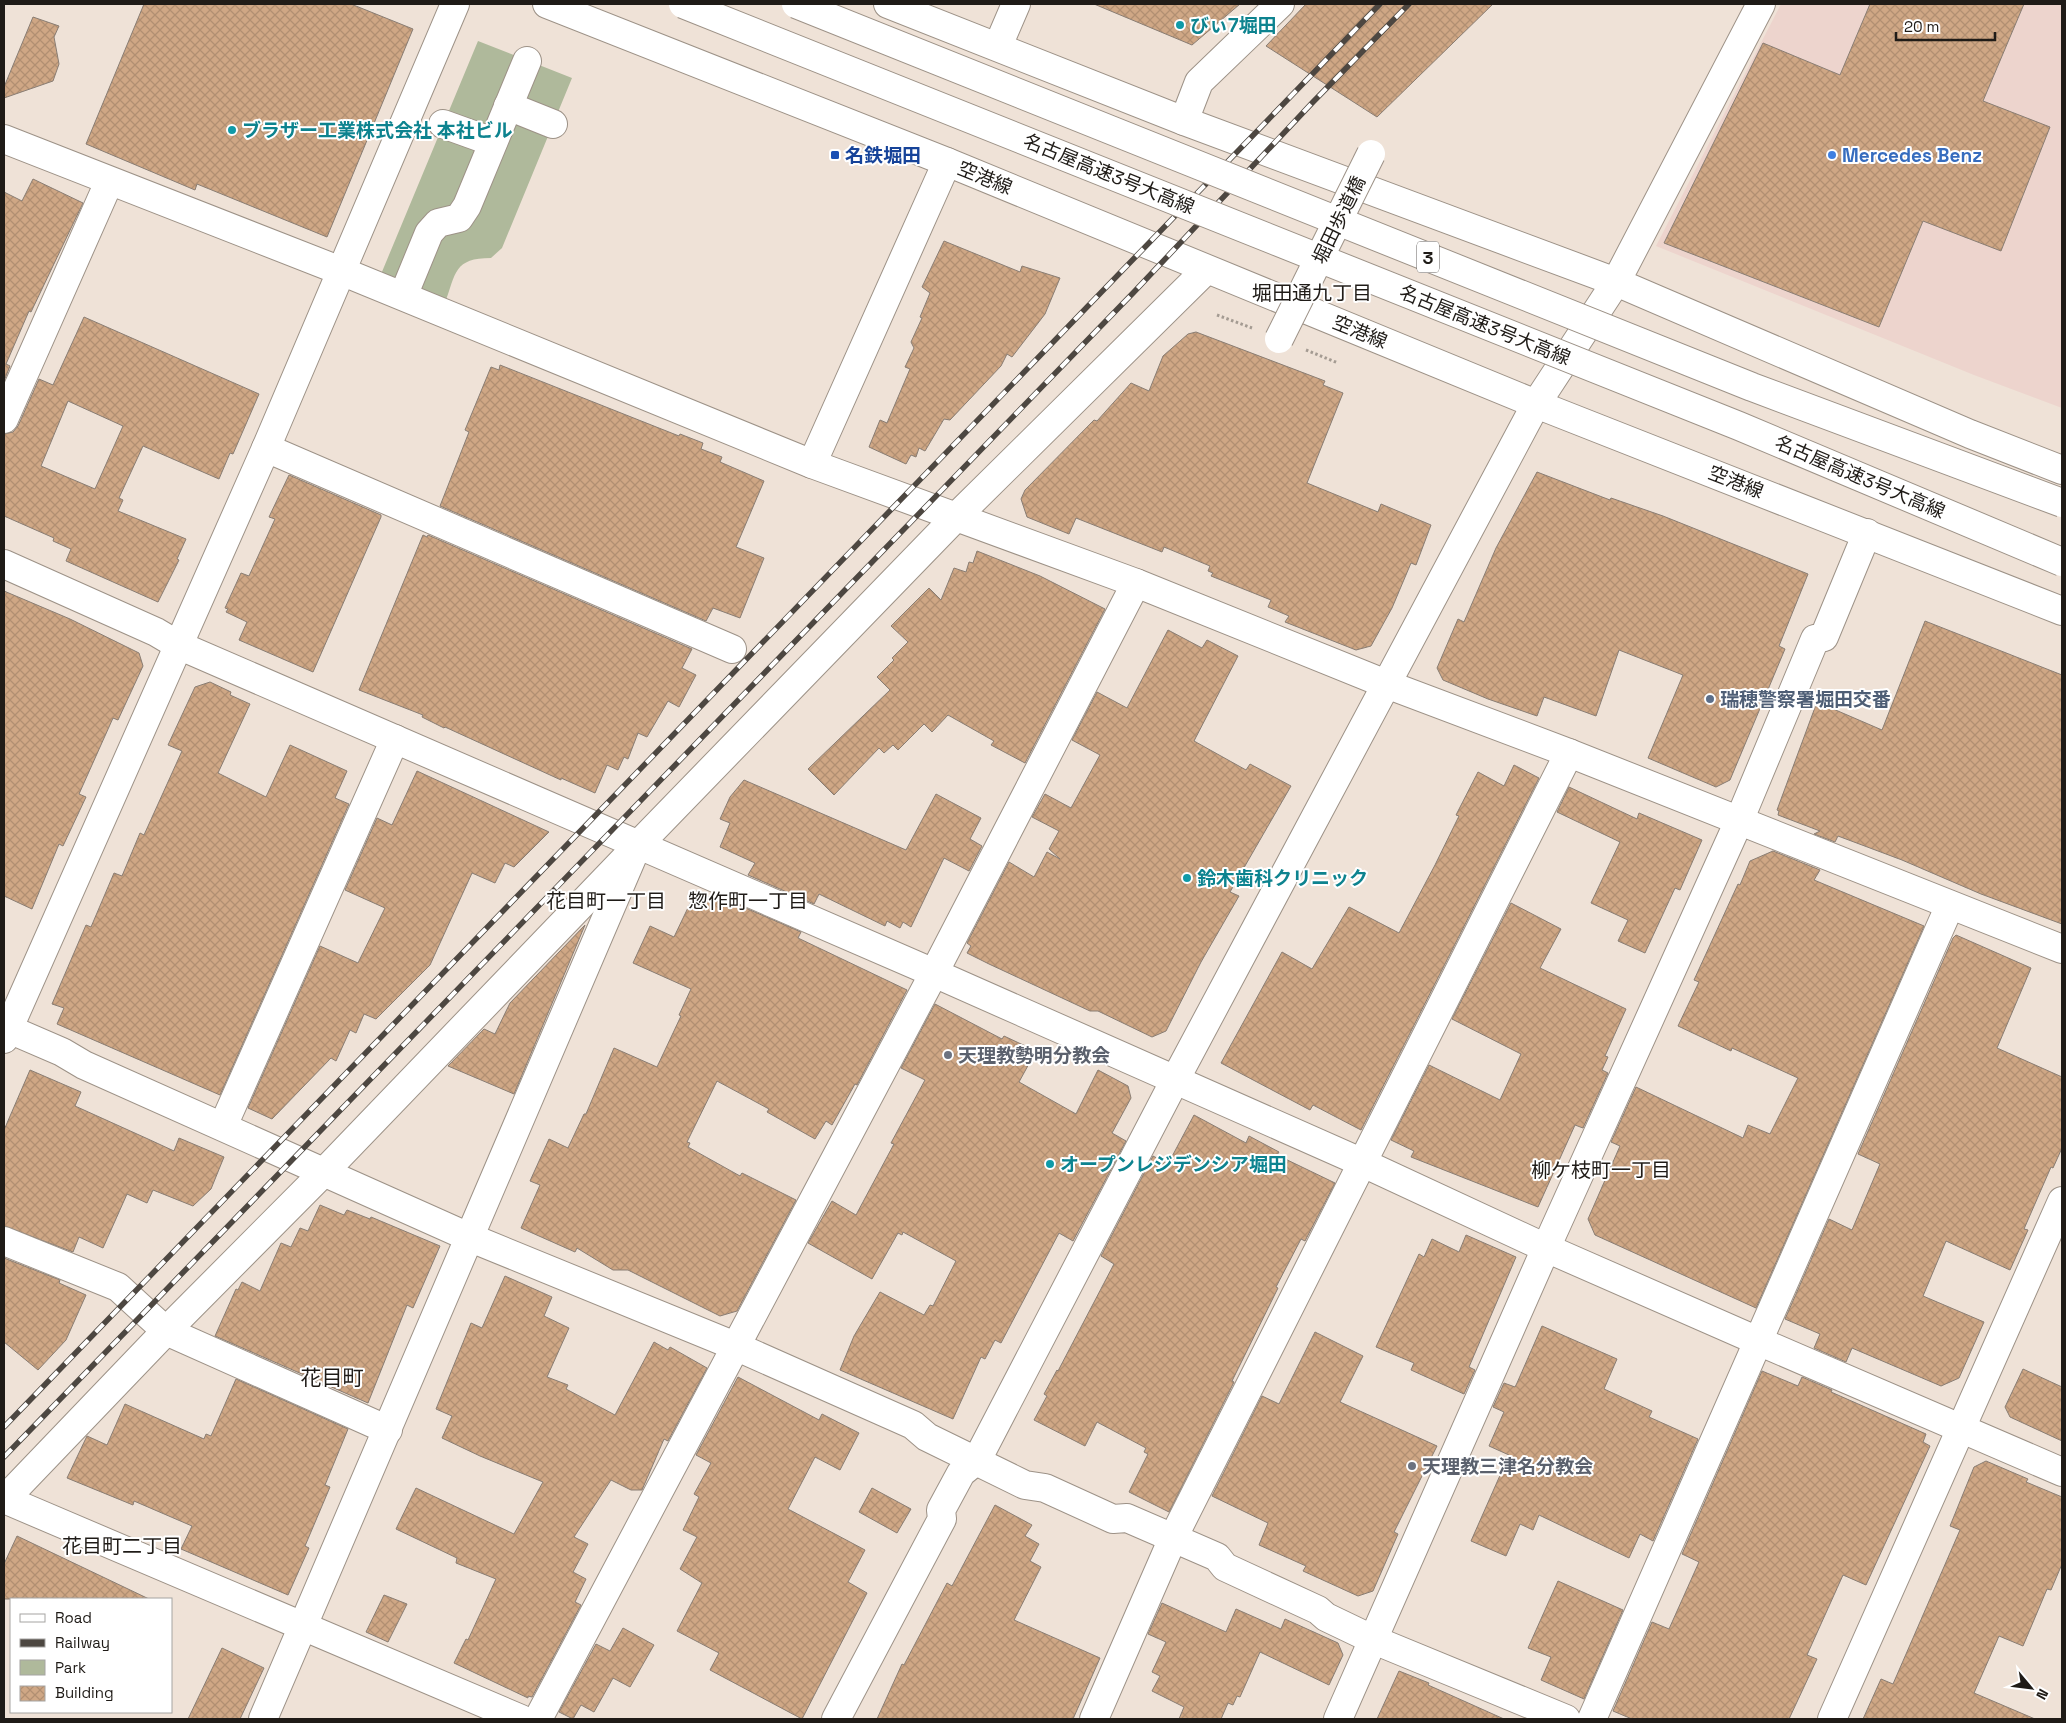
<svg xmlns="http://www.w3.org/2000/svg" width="2066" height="1723" font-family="'Space Grotesk','Noto Sans JP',sans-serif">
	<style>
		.commercial { fill: #edd4cd }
		.park { fill: #afb99b }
		.building { fill: url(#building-cross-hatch); stroke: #897d73; fill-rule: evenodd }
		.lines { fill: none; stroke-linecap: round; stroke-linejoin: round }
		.pedestrian-casing { stroke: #9d9287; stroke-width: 30 }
		.minor-casing { stroke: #9d9287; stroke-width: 30 }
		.tertiary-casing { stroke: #9d9287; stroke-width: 30 }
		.primary-casing { stroke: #9d9287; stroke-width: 30 }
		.path { stroke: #a49b92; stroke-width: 3; stroke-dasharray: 2.5 2.5; stroke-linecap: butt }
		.pedestrian { stroke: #fff; stroke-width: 28 }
		.minor { stroke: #fff; stroke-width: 28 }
		.tertiary { stroke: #fff; stroke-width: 28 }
		.primary { stroke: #fff; stroke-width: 28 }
		.rail-casing { stroke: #4d4741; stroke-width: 5.5 }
		.rail { stroke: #fff; stroke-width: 4; stroke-dasharray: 11; stroke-linecap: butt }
		.pedestrian-bridge-casing { stroke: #9d9287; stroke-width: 30; stroke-linecap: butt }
		.motorway-bridge-casing { stroke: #9d9287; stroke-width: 30; stroke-linecap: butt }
		.pedestrian-bridge { stroke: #fff; stroke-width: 28 }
		.motorway-bridge { stroke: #fff; stroke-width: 28 }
		.culture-dot { fill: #0f9aa8; stroke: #fff; stroke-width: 2 }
		.transit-dot { fill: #1a4fb4; stroke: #fff; stroke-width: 2 }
		.shop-dot { fill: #3f7fe0; stroke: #fff; stroke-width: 2 }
		.service-dot { fill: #5c6f8a; stroke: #fff; stroke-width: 2 }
		.worship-dot { fill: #6b7280; stroke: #fff; stroke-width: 2 }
		.labels { text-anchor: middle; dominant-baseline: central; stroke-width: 4; stroke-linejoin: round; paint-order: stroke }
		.shield { fill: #fff; stroke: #625f5d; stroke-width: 1 }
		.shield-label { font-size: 18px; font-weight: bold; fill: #1f1b17 }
		.culture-label { font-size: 19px; font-weight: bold; fill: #0d838f; stroke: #fff; text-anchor: start }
		.transit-label { font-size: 19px; font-weight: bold; fill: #164399; stroke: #fff; text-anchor: start }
		.shop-label { font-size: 19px; font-weight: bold; fill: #366cbe; stroke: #fff; text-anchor: start }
		.street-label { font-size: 19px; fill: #1f1b17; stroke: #fff }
		.service-label { font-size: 19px; font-weight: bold; fill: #4e5e75; stroke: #fff; text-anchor: start }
		.worship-label { font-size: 19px; font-weight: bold; fill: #5b616d; stroke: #fff; text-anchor: start }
		.neighbourhood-label { font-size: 20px; fill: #1f1b17; stroke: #fff }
		.quarter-label { font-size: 21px; fill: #1f1b17; stroke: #fff }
	</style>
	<defs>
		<pattern id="building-cross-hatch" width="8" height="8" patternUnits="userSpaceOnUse" patternTransform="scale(1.25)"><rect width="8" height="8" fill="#cfa785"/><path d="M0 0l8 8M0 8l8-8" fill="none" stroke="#b18f72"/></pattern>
	</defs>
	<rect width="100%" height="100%" fill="#efe2d7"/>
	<!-- commercial -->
	<path class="commercial" d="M1781 4H2062V408L1974 375 1656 246Z"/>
	<!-- park -->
	<path class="park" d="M478 41 572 78 502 248 491 258C454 258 456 273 445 303L379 279Z"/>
	<!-- building -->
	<g class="building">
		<path d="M144 4H351L413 29 327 237 197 184 195 190 86 144Z"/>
		<path d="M1094 4H1240L1192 45Z"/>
		<path d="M1306 4H1493L1377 117 1266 46Z"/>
		<path d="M1870 4H2024L1983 101 2050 127 2001 251 1923 221 1879 327 1664 243 1763 43 1840 75Z"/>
		<path d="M33 17 59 26 54 37 59 64 53 81 4 98V87Z"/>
		<path d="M33 179 83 203 31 312 29 311 6 364 10 366 4 381V192L22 201Z"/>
		<path d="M944 241 1020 272 1022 266 1060 278 1045 314 1012 357 1007 354 1001 366 950 420 944 419 925 451 919 448 916 457 911 455 906 464 869 447 880 420 887 423 910 369 905 367 914 348 911 342 922 318 920 317 930 293 922 287Z"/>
		<path d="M84 317 259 394 233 454 230 453 219 479 143 446 119 498 123 500 118 511 186 539 177 559 179 560 158 602 66 561 71 549 53 541 54 538 4 516V434L13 432 18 426 39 379 53 385ZM68 401 123 426 95 489 41 466Z"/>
		<path d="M1196 332 1325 381 1323 385 1343 393 1307 483 1378 512 1381 504 1431 525 1416 565 1411 563 1392 608 1371 646 1356 650 1285 622 1289 616 1268 607 1271 600 1211 576 1213 573 1208 571 1210 566 1164 547 1162 552 1076 518 1069 534 1027 517 1021 499 1025 490 1094 420 1097 421 1131 383 1149 391 1163 356 1188 334Z"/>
		<path d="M500 365 679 436 680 434 703 443 701 449 722 457 720 462 764 481 736 547 764 558 740 618 713 608 706 621 440 506 469 432 465 430 491 367 499 370Z"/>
		<path d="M1537 472 1610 500 1611 498 1663 516 1808 574 1779 646 1785 649 1730 780 1716 787 1648 758 1683 675 1619 650 1596 716 1544 697 1537 716 1488 699 1443 680 1437 668 1458 619 1464 622 1496 548Z"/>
		<path d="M289 475 381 515V517L313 672 239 640 247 622 226 612 228 609 225 608 241 573 249 576 275 519 269 517Z"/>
		<path d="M423 535 427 537 428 535 692 649 682 668 696 675 679 707 668 701 647 737 638 733 628 759 624 757 618 770 607 765 595 793 561 778V780L445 727 444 728 422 717 423 715 359 690Z"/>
		<path d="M977 551 1040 576 1105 609 1025 763 991 745 994 741 948 715 932 732 924 724 898 750 893 745 884 753 879 748 834 795 808 769 890 690 877 677 894 660 892 658 908 642 891 626 929 588 941 600 954 568 966 572 969 562 973 563Z"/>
		<path d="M4 591 70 619 139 653 143 666 118 720 113 718 79 794 86 797 63 846 59 844 32 909 4 896Z"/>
		<path d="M1925 621 2062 675V924L1981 894 1902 860 1838 836 1835 842 1814 834 1820 831 1778 815 1779 811 1777 810 1817 702 1882 730Z"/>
		<path d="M1168 630 1202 648 1207 640 1238 656 1194 741 1246 770 1250 764 1291 786 1230 892 1239 896 1201 962 1166 1031 1152 1037 1098 1011H1090L989 964 967 953 971 946 967 943 1009 862 1034 877 1047 852 1060 859 1049 849 1059 831 1032 817 1045 794 1071 808 1100 755 1072 740 1097 692 1127 708Z"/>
		<path d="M210 682 231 692 230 695 250 704 218 773 266 797 290 745 347 771 335 798 349 804 220 1095 57 1024 64 1008 52 1004 86 925 91 927 114 873 122 876 140 833 144 835 182 751 168 745 195 687Z"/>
		<path d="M1514 765 1539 778 1361 1130 1313 1105 1310 1110 1221 1063 1282 952 1312 969 1349 907 1399 933 1435 865 1459 816 1456 815 1478 772 1504 786Z"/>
		<path d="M417 771 549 832 514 867 505 863 495 883 472 873 430 965 376 1019 364 1014 356 1033 350 1030 336 1061 331 1058 272 1119 248 1108 320 946 358 963 385 908 345 890 377 818 392 825Z"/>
		<path d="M744 780 906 850 936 794 981 818 970 839 982 846 969 871 944 858 911 927 903 922 900 928 887 921 885 926 819 894 814 904 748 875 755 863 720 847 730 823 720 819 730 797Z"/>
		<path d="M1569 787 1637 819 1639 813 1702 840 1680 890 1675 888 1645 953 1618 941 1628 920 1591 903 1620 842 1557 812Z"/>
		<path d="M1773 851 1820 870 1814 880 1924 926 1756 1308 1595 1235 1588 1219 1620 1146 1611 1142 1636 1087 1743 1138 1748 1125 1770 1134 1798 1078 1732 1048 1731 1051 1678 1026 1699 982 1694 980 1738 884 1740 885 1750 861Z"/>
		<path d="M696 891 732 908 734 903 801 932 798 938 907 990 857 1085 855 1084 832 1125 826 1121 815 1139 767 1112 769 1109 717 1081 687 1142 690 1143 688 1147 740 1176 742 1173 796 1200 737 1311 720 1316 628 1270H613L577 1248 575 1252 521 1228 540 1185 530 1181 549 1139 568 1148 584 1114H586L614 1048 657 1067 681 1016 679 1015 691 989 633 963 650 926 674 937Z"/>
		<path d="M1511 903 1561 929 1540 968 1626 1009 1605 1056 1608 1057 1602 1070 1608 1073 1583 1128 1575 1125 1538 1207 1411 1157 1414 1151 1391 1140 1429 1065 1500 1100 1521 1054 1452 1019Z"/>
		<path d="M585 925 514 1094 448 1066 484 1029 495 1034 510 1003Z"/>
		<path d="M1956 935 2031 968 1997 1048 2062 1077V1148L2053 1168 2051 1167 2024 1229 2028 1230 2010 1270 1946 1241 1923 1296 1984 1322 1959 1378 1941 1386 1852 1348 1846 1362 1814 1348 1820 1334 1785 1319 1829 1219 1852 1230 1880 1164 1858 1154 1953 938Z"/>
		<path d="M935 1004 1002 1039 1004 1036 1036 1051 1019 1082 1076 1114 1098 1070 1128 1086 1131 1098 1112 1133 1126 1141 1073 1241 1059 1233 1001 1343 995 1340 985 1359 981 1357 953 1419 840 1370 854 1336 880 1292 924 1315 930 1305 933 1306 956 1261 903 1232 902 1235 898 1233 872 1279 808 1243 832 1201 856 1215 894 1144 891 1143 925 1080 901 1068Z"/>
		<path d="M30 1070 81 1092 75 1106 148 1139 174 1151 179 1138 224 1157 211 1189 193 1206 153 1190 147 1203 127 1194 103 1248 79 1237 73 1252 4 1226V1130Z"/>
		<path d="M1194 1115 1246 1143 1249 1136 1279 1152 1277 1155 1335 1183 1305 1241 1301 1239 1276 1287 1278 1288 1232 1381 1234 1382 1169 1512 1129 1492 1148 1454 1144 1452 1146 1448 1097 1422 1085 1446 1034 1420 1047 1396 1044 1394 1057 1370 1058 1371 1114 1264 1101 1256 1153 1156 1168 1164Z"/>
		<path d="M320 1205 344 1215 347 1210 370 1219 371 1217 440 1246 413 1308 407 1305 368 1403 215 1336 236 1289 238 1290 242 1282 260 1291 281 1243 291 1247 300 1228 308 1231Z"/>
		<path d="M1466 1235 1516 1257 1469 1367 1475 1370 1464 1394 1411 1370 1414 1363 1376 1347 1419 1254 1424 1257 1432 1239 1459 1252Z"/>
		<path d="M4 1258 60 1280 59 1283 86 1295 66 1340 38 1370 4 1342Z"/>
		<path d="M505 1276 552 1297 544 1316 569 1328 547 1377 568 1385 566 1389 615 1415 654 1342 668 1350 670 1347 707 1368 668 1441 664 1439 642 1490H631L611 1480 574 1537 588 1544 573 1572 586 1579 575 1602 581 1605 532 1697 528 1696V1698L454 1663 466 1639 468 1640 496 1579 456 1563 457 1558 396 1529 416 1488 514 1534 543 1482 480 1456 442 1438 452 1416 436 1409 471 1323 482 1328Z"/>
		<path d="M1542 1326 1617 1359 1604 1389 1652 1411 1649 1417 1698 1439 1653 1541 1640 1534 1629 1558 1539 1515 1533 1530 1520 1524 1506 1556 1471 1541 1509 1455 1489 1446 1504 1412 1493 1407 1504 1383 1515 1387 1517 1383Z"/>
		<path d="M1315 1332 1363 1356 1340 1402 1437 1446 1394 1532 1398 1534 1373 1591 1358 1596 1303 1571 1306 1566 1259 1545 1268 1523 1212 1496 1262 1396 1279 1404Z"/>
		<path d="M2023 1369 2062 1387V1441L2010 1417 2005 1407Z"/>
		<path d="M1762 1371 1798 1386 1802 1377 1832 1390 1831 1392 1926 1434 1923 1442 1930 1446 1866 1585 1843 1575 1807 1655 1817 1659 1789 1719H1632L1613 1711 1652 1622 1669 1629 1699 1562 1682 1554Z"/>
		<path d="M738 1377 819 1420 822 1414 859 1433 840 1470 815 1457 788 1509 865 1550 848 1582 867 1593 802 1719 710 1670 719 1653 677 1631 702 1583 680 1569 697 1537 683 1530 699 1497 694 1494 711 1463 696 1455Z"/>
		<path d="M236 1379 348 1429 325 1485 330 1487 305 1546 309 1548 288 1595 181 1549 192 1526 134 1501 133 1505 67 1478 87 1436 107 1445 125 1404 204 1439 206 1434 211 1436Z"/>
		<path d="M1986 1461 2028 1479 2026 1482 2062 1497V1564L2051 1590 2047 1589 2023 1646 1999 1636 1974 1693 2035 1719H1863L1881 1679 1893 1684 1960 1530 1950 1526 1974 1467Z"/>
		<path d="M872 1488 911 1509 897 1533 859 1512Z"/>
		<path d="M995 1505 1032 1525 1025 1536 1039 1544 1030 1561 1041 1567 1014 1620 1100 1658 1073 1719H877L902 1664 904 1665 947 1583 952 1586Z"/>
		<path d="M17 1536 149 1599H4V1564Z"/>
		<path d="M1558 1581 1623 1610 1584 1699 1541 1680 1551 1657 1528 1648Z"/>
		<path d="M384 1595 407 1604 388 1642 366 1632Z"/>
		<path d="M1162 1603 1226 1632 1236 1609 1281 1629 1285 1619 1338 1643 1343 1655 1329 1685 1260 1652 1240 1697 1237 1696 1233 1705 1228 1703 1221 1719H1179L1184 1707 1152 1691 1160 1676 1152 1672 1166 1642 1148 1634Z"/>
		<path d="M623 1628 654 1645 630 1687 613 1678 594 1712 581 1705 573 1719 559 1712 596 1644 610 1651Z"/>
		<path d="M222 1648 264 1668 240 1719H188Z"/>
		<path d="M1399 1671 1429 1683 1428 1685 1504 1719H1377Z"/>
	</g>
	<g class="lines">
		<!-- pedestrian casing -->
		<g class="pedestrian-casing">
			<g id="pedestrian">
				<path d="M508 106 553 124"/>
				<path d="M443 124 493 142"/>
				<path d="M406 289 429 233 438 223 459 218 467 206 527 61"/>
			</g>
		</g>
		<!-- minor casing -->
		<g class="minor-casing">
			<g id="minor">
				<path d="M1184 121 1199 82 1280 4"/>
				<path d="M4 139 341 271 812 464 1136 583 1386 684 1569 753 2062 949"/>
				<path d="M4 419 109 182"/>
				<path d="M266 448 732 649"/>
				<path d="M812 464 947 162"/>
				<path d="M4 564 156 632 178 645 934 973 1363 1163 1546 1248 1758 1341 2062 1472"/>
				<path d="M4 1027 62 1052 84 1065 471 1238 735 1346 913 1425 927 1437 1025 1485 1045 1488 1113 1519 1127 1518 1217 1557 1225 1567 1318 1610 1326 1617 1374 1640 1566 1719"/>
				<path d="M4 1039 266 448 455 4"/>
				<path d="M223 1126 395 739"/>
				<path d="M4 1241 118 1287 166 1331 388 1430"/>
				<path d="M4 1499 521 1719"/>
				<path d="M4 1500 166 1331 323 1173 626 858"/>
				<path d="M263 1719 637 846 957 516 1206 270"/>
				<path d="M538 1719 934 973 1136 583"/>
				<path d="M836 1719 942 1519 941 1510 961 1473 977 1460 1175 1080 1536 404"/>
				<path d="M1094 1719 1173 1538 1569 753"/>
				<path d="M1338 1719 1546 1248 1739 821 1815 639 1824 637 1867 533"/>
				<path d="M1592 1719 1950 905"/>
				<path d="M1832 1719 2062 1201"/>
			</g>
		</g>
		<!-- tertiary casing -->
		<g class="tertiary-casing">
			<g id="tertiary">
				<path d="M998 46 1016 4"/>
				<path d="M1536 404 1616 282 1761 4"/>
			</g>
		</g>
		<!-- primary casing -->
		<g class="primary-casing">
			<g id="primary">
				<path d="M547 4 947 162 1536 404 2062 611"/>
				<path d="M888 4 1184 121 1616 282 1970 434 2062 470"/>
			</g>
		</g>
		<!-- path -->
		<g class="path">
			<path d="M1217 315 1252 328"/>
			<path d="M1306 350 1338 363"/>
		</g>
		<!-- pedestrian -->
		<use href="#pedestrian" class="pedestrian"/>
		<!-- minor -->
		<use href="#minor" class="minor"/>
		<!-- tertiary -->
		<use href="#tertiary" class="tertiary"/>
		<!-- primary -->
		<use href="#primary" class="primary"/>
		<!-- rail casing -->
		<g class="rail-casing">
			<g id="rail">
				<path d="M4 1427 1380 4"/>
				<path d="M4 1457 1134 292 1313 102 1409 4"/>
			</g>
		</g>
		<!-- rail -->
		<use href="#rail" class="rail"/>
		<!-- pedestrian-bridge casing -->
		<g class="pedestrian-bridge-casing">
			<path id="pedestrian-bridge" d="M1279 339 1371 154"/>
		</g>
		<!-- motorway-bridge casing -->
		<g class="motorway-bridge-casing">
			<g id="motorway-bridge">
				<path d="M683 4 1739 426 2062 562"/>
				<path d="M796 4 1752 387 2062 503"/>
			</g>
		</g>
		<!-- pedestrian-bridge -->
		<use href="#pedestrian-bridge" class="pedestrian-bridge"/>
		<!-- motorway-bridge -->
		<use href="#motorway-bridge" class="motorway-bridge"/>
	</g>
	<!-- markers -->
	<g class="culture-dot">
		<circle cx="1180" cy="25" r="5"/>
		<circle cx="232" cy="130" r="5"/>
		<circle cx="1187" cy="878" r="5"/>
		<circle cx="1050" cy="1164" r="5"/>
	</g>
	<rect class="transit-dot" x="830" y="150" width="10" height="10" rx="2.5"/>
	<circle class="shop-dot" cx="1832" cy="155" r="5"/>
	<circle class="service-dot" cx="1710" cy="699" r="5"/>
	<g class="worship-dot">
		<circle cx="948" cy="1055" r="5"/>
		<circle cx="1412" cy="1466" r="5"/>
	</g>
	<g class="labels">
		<!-- shield labels -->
		<rect class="shield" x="1417" y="241.5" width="22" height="31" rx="4"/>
		<g class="shield-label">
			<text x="1428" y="257">3</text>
		</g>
		<!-- culture labels -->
		<g class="culture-label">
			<text x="1190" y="25">びぃ7堀田</text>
			<text x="242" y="130">ブラザー工業株式会社 本社ビル</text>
			<text x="1197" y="878">鈴木歯科クリニック</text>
			<text x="1060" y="1164">オープンレジデンシア堀田</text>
		</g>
		<!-- transit labels -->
		<g class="transit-label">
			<text x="845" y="155">名鉄堀田</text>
		</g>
		<!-- shop labels -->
		<g class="shop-label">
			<text x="1842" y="155">Mercedes Benz</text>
		</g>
		<!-- street labels -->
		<g class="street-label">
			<text transform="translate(1109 174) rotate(22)">名古屋高速3号大高線</text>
			<text transform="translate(985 178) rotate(22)">空港線</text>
			<text transform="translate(1339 220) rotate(-64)">堀田歩道橋</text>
			<text transform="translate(1485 325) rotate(22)">名古屋高速3号大高線</text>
			<text transform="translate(1360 332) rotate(22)">空港線</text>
			<text transform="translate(1860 477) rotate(23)">名古屋高速3号大高線</text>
			<text transform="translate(1736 482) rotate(21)">空港線</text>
		</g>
		<!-- service labels -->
		<g class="service-label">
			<text x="1720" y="699">瑞穂警察署堀田交番</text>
		</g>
		<!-- worship labels -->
		<g class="worship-label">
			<text x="958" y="1055">天理教勢明分教会</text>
			<text x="1422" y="1466">天理教三津名分教会</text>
		</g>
		<!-- neighbourhood labels -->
		<g class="neighbourhood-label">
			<text x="1312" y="293">堀田通九丁目</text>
			<text x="606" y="901">花目町一丁目</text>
			<text x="748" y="901">惣作町一丁目</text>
			<text x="1601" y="1170">柳ケ枝町一丁目</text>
			<text x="122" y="1546">花目町二丁目</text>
		</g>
		<!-- quarter labels -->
		<g class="quarter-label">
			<text x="332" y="1377">花目町</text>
		</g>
	</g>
	<!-- border -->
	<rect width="2066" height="1723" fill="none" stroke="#1f1b17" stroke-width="10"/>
	<!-- legend -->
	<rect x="10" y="1598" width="162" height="115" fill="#ffffff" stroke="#a5a4a2"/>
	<rect x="20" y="1614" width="25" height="8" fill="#ffffff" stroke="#a5a4a2"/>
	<text x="55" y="1623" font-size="15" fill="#1f1b17">Road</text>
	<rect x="20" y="1639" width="25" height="8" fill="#4d4741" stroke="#a5a4a2"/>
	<text x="55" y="1648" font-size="15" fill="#1f1b17">Railway</text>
	<rect x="20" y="1660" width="25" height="15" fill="#afb99b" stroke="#a5a4a2"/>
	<text x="55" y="1673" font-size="15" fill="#1f1b17">Park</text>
	<rect x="20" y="1686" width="25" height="15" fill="url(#building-cross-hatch)" stroke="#a5a4a2"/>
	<text x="55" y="1698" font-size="15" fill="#1f1b17">Building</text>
	<!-- north arrow -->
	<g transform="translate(2031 1688) rotate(119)" stroke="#ffffff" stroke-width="4" paint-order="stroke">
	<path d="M0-4L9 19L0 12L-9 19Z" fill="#1f1b17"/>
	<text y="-8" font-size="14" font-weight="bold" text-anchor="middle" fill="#1f1b17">N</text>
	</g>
	<!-- scale -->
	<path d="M1896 32v8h99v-8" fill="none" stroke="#1f1b17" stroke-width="2.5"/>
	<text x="1904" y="32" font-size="15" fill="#1f1b17" stroke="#ffffff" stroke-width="4" paint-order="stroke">20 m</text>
</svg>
